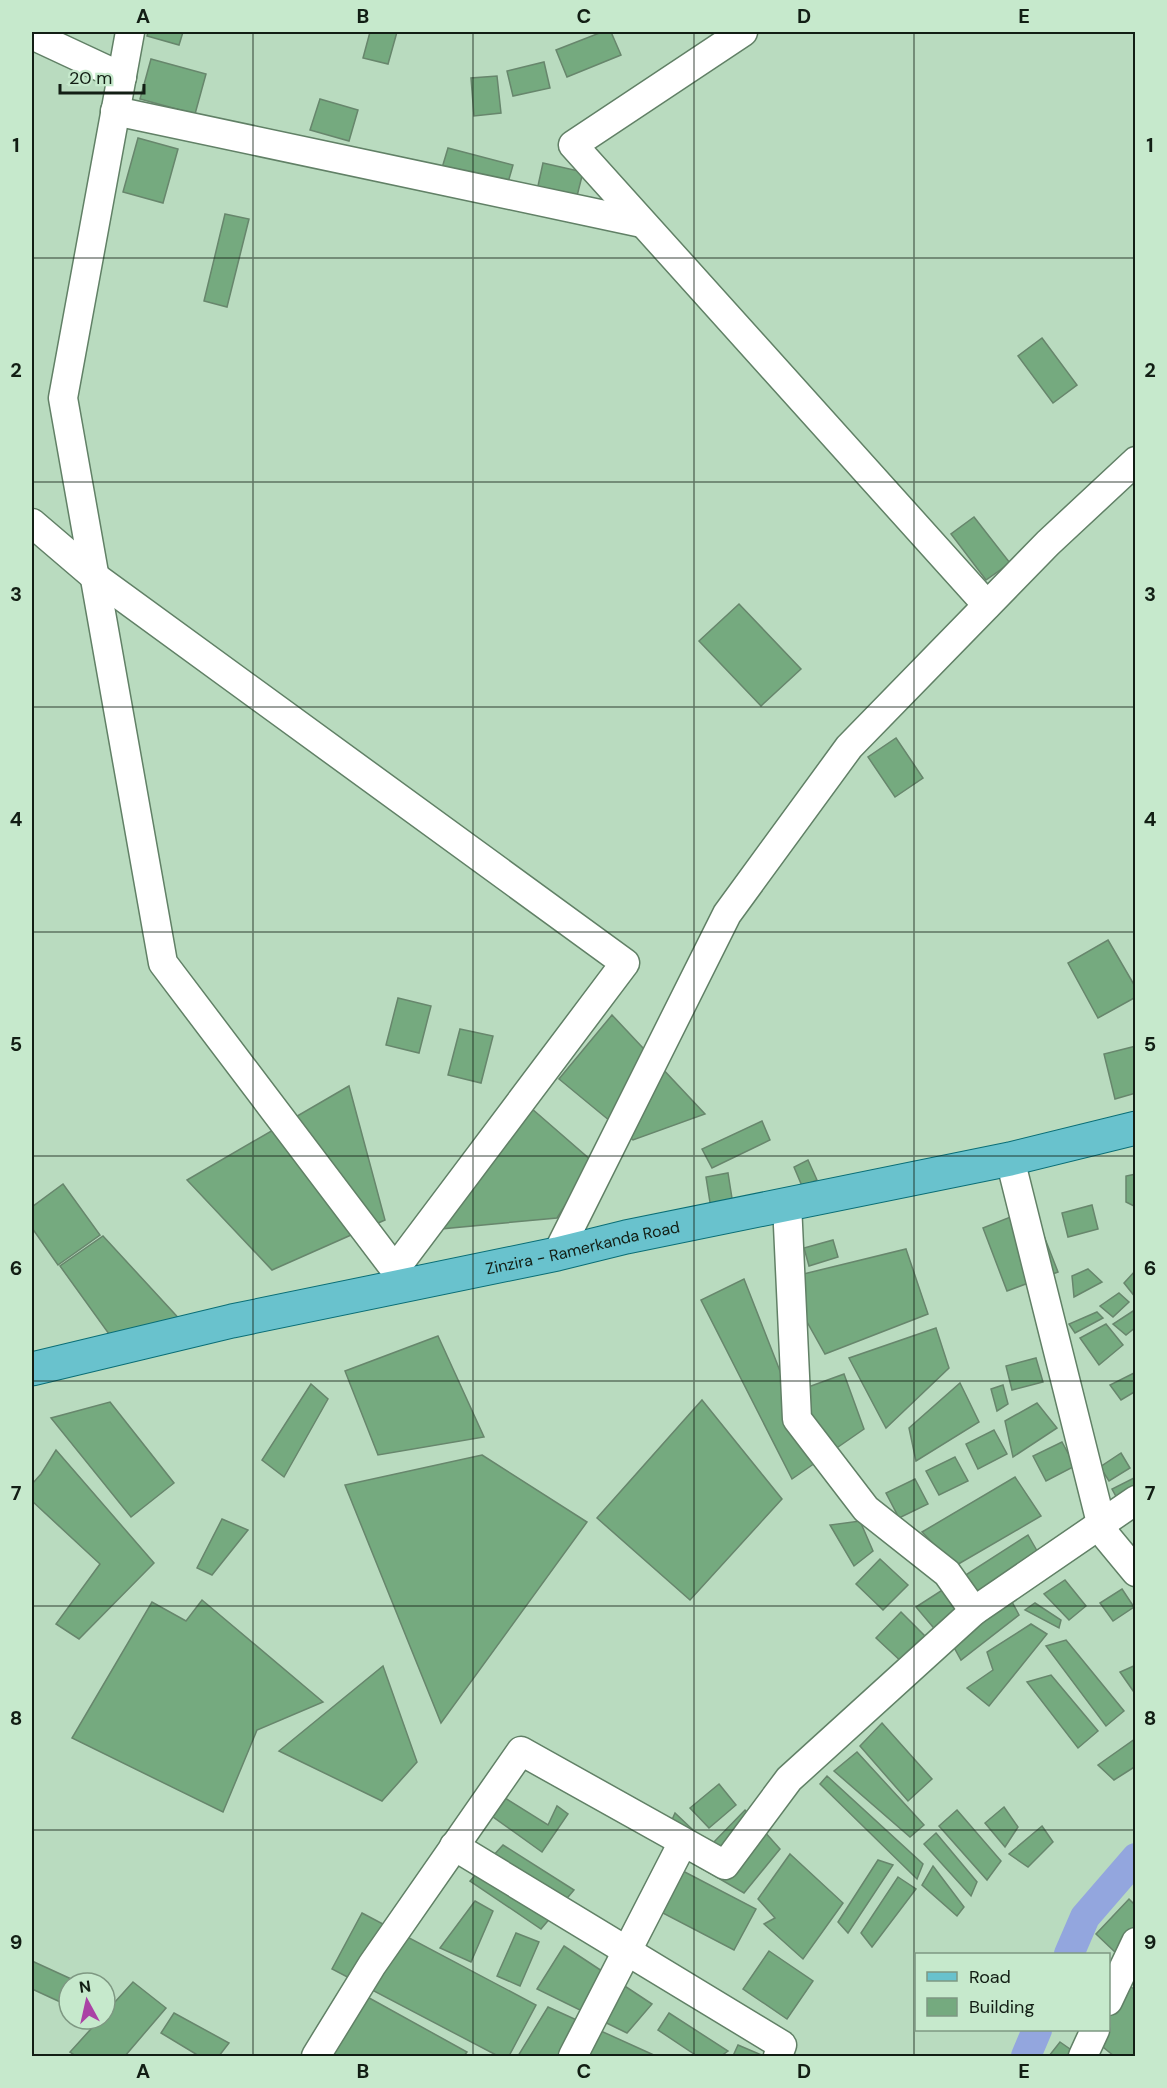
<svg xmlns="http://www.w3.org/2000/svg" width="1167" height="2088" font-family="'DM Sans',sans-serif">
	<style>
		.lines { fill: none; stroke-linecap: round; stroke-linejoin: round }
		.canal { stroke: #93a6de; stroke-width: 30 }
		.building { fill: #75aa7f; stroke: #67866c; stroke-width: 1.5 }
		.minor-casing { stroke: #618066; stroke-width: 31 }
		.primary-casing { stroke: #0a6e76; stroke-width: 35 }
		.minor { stroke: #fff; stroke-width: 28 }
		.primary { stroke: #69c2cd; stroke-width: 33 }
		.grid { fill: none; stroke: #121e14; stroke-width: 1.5; stroke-opacity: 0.55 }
		.labels { text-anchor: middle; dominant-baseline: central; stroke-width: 5; stroke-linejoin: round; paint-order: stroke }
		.street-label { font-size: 16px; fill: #121e14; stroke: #c6e9cc }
		.neatline { fill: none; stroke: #121e14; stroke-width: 2 }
		.grid-label { font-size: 20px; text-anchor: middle; font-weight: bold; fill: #121e14 }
	</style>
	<rect width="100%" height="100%" fill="#b9dbbf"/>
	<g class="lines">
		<!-- canal -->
		<g class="canal">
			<path d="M1069 1954 1085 1917 1136 1858"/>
			<path d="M1026 2056 1037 2030"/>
		</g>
	</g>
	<!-- building -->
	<g class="building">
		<path d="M148 32H183L179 45 147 36Z"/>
		<path d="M370 32H397L388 64 363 58Z"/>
		<path d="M602 32H611L621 55 567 77 556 50Z"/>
		<path d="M151 59 206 74 195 114 140 99Z"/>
		<path d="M544 62 550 88 513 96 507 71Z"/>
		<path d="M497 76 501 113 474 116 471 78Z"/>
		<path d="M320 99 358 110 349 141 310 130Z"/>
		<path d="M138 138 178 149 163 203 123 192Z"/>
		<path d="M448 148 513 165 507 186 442 168Z"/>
		<path d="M543 163 583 172 575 204 536 195Z"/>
		<path d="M225 214 249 219 227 307 204 301Z"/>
		<path d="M1042 338 1077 385 1053 403 1018 356Z"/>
		<path d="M974 517 1010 563 986 580 951 534Z"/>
		<path d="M739 604 801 669 761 706 699 641Z"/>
		<path d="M896 738 923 778 895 797 868 757Z"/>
		<path d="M1108 940 1136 988V997L1098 1018 1068 963Z"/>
		<path d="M398 998 431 1006 419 1053 386 1045Z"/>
		<path d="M612 1015 705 1114 633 1140 559 1079Z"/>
		<path d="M460 1029 493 1036 481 1083 448 1075Z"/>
		<path d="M1136 1046V1093L1115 1099 1104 1054Z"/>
		<path d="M349 1086 385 1220 272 1270 187 1180Z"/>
		<path d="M531 1108 593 1162 557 1218 440 1229Z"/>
		<path d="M762 1121 770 1140 712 1168 702 1149Z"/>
		<path d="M808 1160 817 1180 802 1186 794 1167Z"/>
		<path d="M728 1173 734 1211 712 1215 706 1177Z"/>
		<path d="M1136 1174V1207L1126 1202V1176Z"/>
		<path d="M63 1184 100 1235 58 1265 32 1228V1207Z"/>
		<path d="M1092 1205 1098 1229 1068 1237 1062 1213Z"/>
		<path d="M1033 1208 1058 1272 1007 1291 983 1228Z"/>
		<path d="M103 1236 184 1324 109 1334 60 1266Z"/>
		<path d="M833 1240 838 1257 809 1266 804 1248Z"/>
		<path d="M906 1249 928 1314 825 1354 783 1279Z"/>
		<path d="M1088 1269 1102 1282 1074 1297 1072 1276Z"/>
		<path d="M1136 1270V1298L1124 1283Z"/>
		<path d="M744 1279 789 1394 844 1374 864 1429 792 1479 701 1300Z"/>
		<path d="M1119 1293 1129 1302 1113 1317 1100 1306Z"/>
		<path d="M1133 1311 1136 1314V1327L1126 1335 1113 1324Z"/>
		<path d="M1097 1312 1103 1318 1075 1333 1069 1324Z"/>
		<path d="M1106 1324 1123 1345 1099 1365 1080 1338Z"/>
		<path d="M936 1328 949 1368 886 1428 849 1358Z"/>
		<path d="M438 1336 484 1437 378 1455 345 1371Z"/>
		<path d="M1036 1358 1043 1382 1012 1390 1006 1366Z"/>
		<path d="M1136 1372V1391L1121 1400 1110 1385Z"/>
		<path d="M960 1383 979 1422 916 1461 909 1428Z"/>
		<path d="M311 1384 328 1399 284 1477 262 1460Z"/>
		<path d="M1003 1385 1008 1404 997 1411 991 1389Z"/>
		<path d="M702 1400 782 1499 690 1600 597 1518Z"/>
		<path d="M110 1402 174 1483 131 1517 51 1418Z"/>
		<path d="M1037 1403 1057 1428 1013 1457 1005 1421Z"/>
		<path d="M994 1430 1007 1454 978 1469 966 1444Z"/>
		<path d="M1062 1442 1075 1466 1046 1481 1033 1456Z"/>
		<path d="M56 1450 154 1563 79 1639 56 1624 100 1564 32 1501V1484L41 1474Z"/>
		<path d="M1121 1453 1130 1468 1109 1481 1100 1467Z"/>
		<path d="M482 1455 587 1522 441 1723 345 1485Z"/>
		<path d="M955 1457 968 1481 939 1495 926 1471Z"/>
		<path d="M1015 1477 1041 1516 955 1566 922 1532Z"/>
		<path d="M1136 1477V1494L1119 1502 1112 1489Z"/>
		<path d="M915 1479 928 1504 899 1518 886 1493Z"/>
		<path d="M222 1519 248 1530 212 1575 197 1568Z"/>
		<path d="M860 1521 873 1551 854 1566 830 1525Z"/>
		<path d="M1028 1535 1044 1563 938 1633 916 1607Z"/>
		<path d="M880 1559 908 1585 883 1610 856 1584Z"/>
		<path d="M1065 1580 1086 1606 1069 1620 1044 1594Z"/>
		<path d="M1122 1589 1134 1607 1113 1621 1100 1603Z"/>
		<path d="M202 1600 323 1702 257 1730 223 1812 72 1738 152 1602 186 1621Z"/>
		<path d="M1011 1600 1019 1615 961 1660 951 1642Z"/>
		<path d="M1035 1603 1061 1620 1059 1628 1025 1610Z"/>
		<path d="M901 1612 928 1639 904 1664 876 1638Z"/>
		<path d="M1031 1624 1047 1634 989 1706 967 1688 993 1670 987 1652Z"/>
		<path d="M1066 1640 1124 1711 1106 1726 1046 1646Z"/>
		<path d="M1136 1665V1695L1120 1672Z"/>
		<path d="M383 1666 417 1762 382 1801 279 1751Z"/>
		<path d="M1051 1675 1098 1731 1078 1748 1027 1682Z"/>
		<path d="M882 1723 932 1779 908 1801 860 1746Z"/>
		<path d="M1135 1739 1136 1766 1114 1780 1098 1765Z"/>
		<path d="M857 1752 924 1825 910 1837 834 1771Z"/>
		<path d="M827 1776 923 1864 917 1879 820 1784Z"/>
		<path d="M719 1784 736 1805 709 1828 690 1808Z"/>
		<path d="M502 1796 548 1825 557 1806 568 1814 542 1852 489 1814Z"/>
		<path d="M1004 1807 1018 1827 1005 1847 985 1823Z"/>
		<path d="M745 1810 780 1849 744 1893 661 1845 675 1813 710 1846Z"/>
		<path d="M957 1810 1001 1861 987 1880 939 1826Z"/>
		<path d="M1042 1826 1053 1842 1028 1867 1009 1854Z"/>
		<path d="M936 1833 977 1882 971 1896 924 1844Z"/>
		<path d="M503 1845 574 1890 541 1929 470 1881Z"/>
		<path d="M790 1854 843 1903 803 1959 764 1924 775 1918 758 1899Z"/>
		<path d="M878 1860 893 1865 848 1933 838 1922Z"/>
		<path d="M933 1866 964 1907 957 1916 922 1885Z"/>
		<path d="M679 1869 756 1909 734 1950 657 1910Z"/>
		<path d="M898 1877 916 1889 872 1947 861 1933Z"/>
		<path d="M1129 1899 1136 1906V1972L1096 1934Z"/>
		<path d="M475 1901 493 1911 471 1962 440 1948Z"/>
		<path d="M362 1913 536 2005 509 2056H498L332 1969Z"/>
		<path d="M516 1933 539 1942 520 1986 497 1976Z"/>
		<path d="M564 1946 652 2004 627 2033 537 1989Z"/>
		<path d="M769 1951 813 1981 787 2019 743 1989Z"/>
		<path d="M32 1961 80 1983H69V2006L32 1989Z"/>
		<path d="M1108 1967 1136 1991V2056H1114L1082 2030H1108Z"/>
		<path d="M133 1982 166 2008 125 2056H76L70 2052 100 2019H105V2013Z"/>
		<path d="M362 1994 467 2052 464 2056H328Z"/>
		<path d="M548 2007 656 2056H518Z"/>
		<path d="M174 2013 229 2043 219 2056H199L161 2033Z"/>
		<path d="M669 2013 728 2051 721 2056H697L658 2030Z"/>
		<path d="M1060 2042 1080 2056H1049Z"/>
		<path d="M738 2045 764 2056H733Z"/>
	</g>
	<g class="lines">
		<!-- minor casing -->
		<g class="minor-casing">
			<g id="minor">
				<path d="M130 32 63 398 163 963 406 1284"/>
				<path d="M743 32 573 145 987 605"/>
				<path d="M32 35 122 77"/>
				<path d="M115 111 642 223"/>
				<path d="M32 523 94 576 625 963 395 1269"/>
				<path d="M1010 1159 1101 1523 1107 1537 1136 1572"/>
				<path d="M787 1204 797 1419 866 1509 947 1573 974 1611 1136 1500"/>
				<path d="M557 1254 727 914 849 747 1048 543 1136 461"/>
				<path d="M454 1846 782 2045 778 2056"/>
				<path d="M1108 2001 1136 1942"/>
				<path d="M316 2056 372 1965 521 1751 725 1865 789 1779 974 1611"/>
				<path d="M573 2056 683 1842"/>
				<path d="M1083 2056 1095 2030"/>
			</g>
		</g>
		<!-- primary casing -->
		<g class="primary-casing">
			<g id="primary">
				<path id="s1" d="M32 1369 232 1321 557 1254 626 1237 1010 1159 1136 1128"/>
			</g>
		</g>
		<!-- minor -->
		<use href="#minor" class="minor"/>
		<!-- primary -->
		<use href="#primary" class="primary"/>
	</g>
	<!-- grid -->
	<path class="grid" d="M253 32V2056M473 32V2056M694 32V2056M914 32V2056M32 258H1136M32 482H1136M32 707H1136M32 932H1136M32 1156H1136M32 1381H1136M32 1606H1136M32 1830H1136"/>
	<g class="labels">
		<!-- street labels -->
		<g class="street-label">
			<text stroke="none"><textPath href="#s1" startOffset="564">Zinzira - Ramerkanda Road</textPath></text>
		</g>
	</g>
	<!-- border -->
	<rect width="1167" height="2088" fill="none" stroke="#c6e9cc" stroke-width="66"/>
	<!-- legend -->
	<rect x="915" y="1953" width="195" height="78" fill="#c6e9cc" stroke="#7e9882" stroke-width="1.5"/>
	<rect x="927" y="1972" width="30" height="9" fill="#69c2cd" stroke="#7e9882" stroke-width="1.5"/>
	<text x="969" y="1983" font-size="18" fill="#121e14">Road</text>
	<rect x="927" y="1998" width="30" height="18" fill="#75aa7f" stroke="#7e9882" stroke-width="1.5"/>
	<text x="969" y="2013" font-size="18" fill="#121e14">Building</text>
	<!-- north arrow -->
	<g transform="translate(87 2001) rotate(352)"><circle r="28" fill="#c6e9cc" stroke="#7e9882" stroke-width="1.5"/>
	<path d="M0-4.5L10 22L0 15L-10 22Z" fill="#aa42a5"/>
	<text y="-9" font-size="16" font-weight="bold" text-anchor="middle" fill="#121e14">N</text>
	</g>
	<!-- scale -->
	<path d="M60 84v9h84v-9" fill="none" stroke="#121e14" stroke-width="3"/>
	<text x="69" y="84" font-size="18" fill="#121e14" stroke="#c6e9cc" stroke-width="4.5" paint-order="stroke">20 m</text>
	<rect x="33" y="33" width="1101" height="2022" class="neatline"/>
	<g class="grid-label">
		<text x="143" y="23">A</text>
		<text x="363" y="23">B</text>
		<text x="584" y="23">C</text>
		<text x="804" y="23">D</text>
		<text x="1024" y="23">E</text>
		<text x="16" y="152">1</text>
		<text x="1150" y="152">1</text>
		<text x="16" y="377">2</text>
		<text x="1150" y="377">2</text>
		<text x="16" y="601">3</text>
		<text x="1150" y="601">3</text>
		<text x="16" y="826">4</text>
		<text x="1150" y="826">4</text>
		<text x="16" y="1051">5</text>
		<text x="1150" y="1051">5</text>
		<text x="16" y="1275">6</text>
		<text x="1150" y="1275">6</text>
		<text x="16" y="1500">7</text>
		<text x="1150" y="1500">7</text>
		<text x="16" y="1725">8</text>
		<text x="1150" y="1725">8</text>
		<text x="16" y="1949">9</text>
		<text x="1150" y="1949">9</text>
		<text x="143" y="2078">A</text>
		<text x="363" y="2078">B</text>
		<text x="584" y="2078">C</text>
		<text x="804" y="2078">D</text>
		<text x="1024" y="2078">E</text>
	</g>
</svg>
